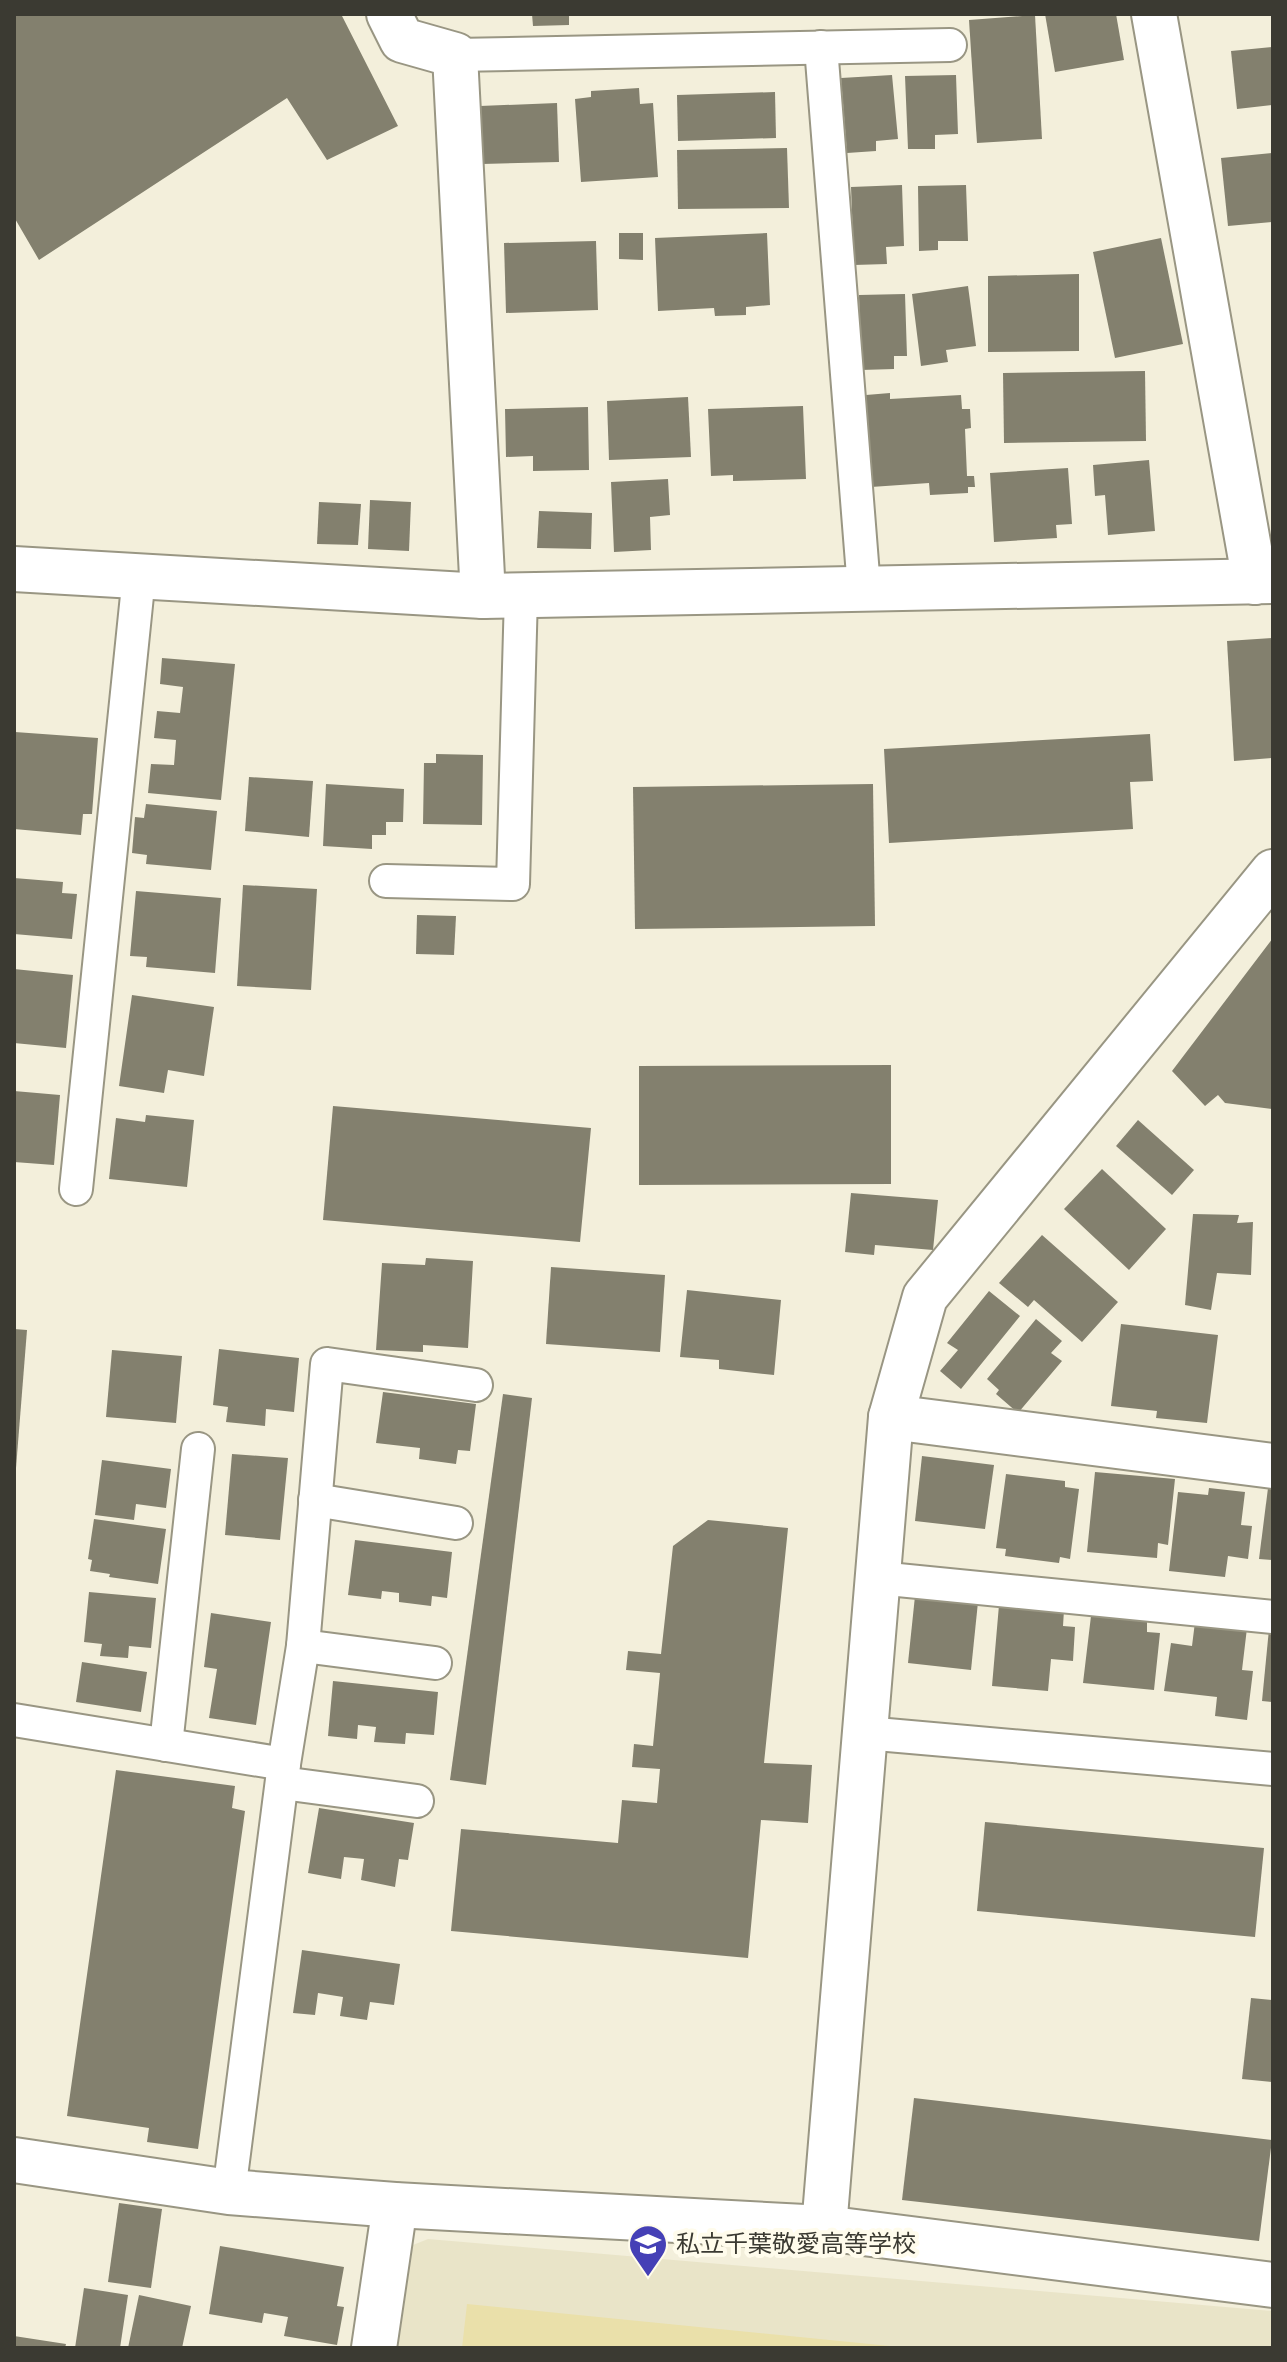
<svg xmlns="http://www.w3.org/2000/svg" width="1287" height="2362" font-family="Rubik,'Noto Sans JP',sans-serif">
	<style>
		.built { fill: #e9e4c8 }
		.green { fill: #eae0aa }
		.building { fill: #83806e }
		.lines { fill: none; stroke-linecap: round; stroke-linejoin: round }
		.lane-casing { stroke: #999683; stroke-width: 36 }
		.street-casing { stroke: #999683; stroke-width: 48 }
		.secondary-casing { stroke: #999683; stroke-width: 48 }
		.lane { stroke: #fff; stroke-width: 32 }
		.street { stroke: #fff; stroke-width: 44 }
		.secondary { stroke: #fff; stroke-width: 44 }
		.labels { text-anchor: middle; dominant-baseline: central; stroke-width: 8; stroke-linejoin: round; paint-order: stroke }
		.poi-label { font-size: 24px; fill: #3b3a32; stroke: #fffcec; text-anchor: start }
	</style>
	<rect width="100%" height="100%" fill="#f3efdb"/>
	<!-- built -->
	<path class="built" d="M428 2239 1273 2311V2348H398L413 2245Z"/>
	<!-- green -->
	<path class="green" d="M467 2304 910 2348H462Z"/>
	<!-- building -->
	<g class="building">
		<path d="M14 14H341L398 126 327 160 287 98 39 260 14 217Z"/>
		<path d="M532 14H569V25L533 26Z"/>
		<path d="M1045 14H1116L1124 60 1055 72Z"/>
		<path d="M1035 15 1042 139 977 143 969 20Z"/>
		<path d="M1273 47V105L1237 109 1231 51Z"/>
		<path d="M892 75 898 139 876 141V151L847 153 841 78Z"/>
		<path d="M956 75 958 134 935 135V149H908L905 76Z"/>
		<path d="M639 88 640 104 653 103 658 177 581 182 575 99 591 97V91Z"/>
		<path d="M775 92 776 138 678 141 677 95Z"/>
		<path d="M557 103 559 162 482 164 480 106Z"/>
		<path d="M787 148 789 208 678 209 677 150Z"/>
		<path d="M1273 153V222L1228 226 1221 158Z"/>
		<path d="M902 185 904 246 886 247 887 264 854 265 851 187Z"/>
		<path d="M966 185 968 241H938V250L919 251 918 186Z"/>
		<path d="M619 233H643V260L619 259Z"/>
		<path d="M767 233 770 305 746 307V315L715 316 714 308 658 311 655 238Z"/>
		<path d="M1161 238 1183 344 1115 358 1093 252Z"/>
		<path d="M596 241 598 310 506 313 504 243Z"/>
		<path d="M1079 274V351L988 352V276Z"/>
		<path d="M968 286 976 346 946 350 948 362 921 366 912 294Z"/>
		<path d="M905 294 907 356H894V369L861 370 859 295Z"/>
		<path d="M1145 371 1146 441 1004 443 1003 373Z"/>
		<path d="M890 393V399L961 395 962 409H970L971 428 965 429 967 476H974L975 487H968V493L930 495 929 483 871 487 866 395Z"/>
		<path d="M688 397 691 457 609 460 607 401Z"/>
		<path d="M803 406 806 479 733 481V475L711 476 708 409Z"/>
		<path d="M588 407 589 470 533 471V456L506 457 505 409Z"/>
		<path d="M1149 460 1155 531 1108 535 1105 495 1095 496 1093 465Z"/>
		<path d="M1068 468 1072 524 1056 525 1057 538 994 542 990 473Z"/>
		<path d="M668 479 670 515 650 517 651 550 614 552 611 482Z"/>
		<path d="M370 500 411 502 409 551 368 549Z"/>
		<path d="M319 502 361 504 358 545 317 544Z"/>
		<path d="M539 511 592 513 591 549 537 548Z"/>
		<path d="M1273 638V758L1234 761 1227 641Z"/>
		<path d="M162 658 235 664 221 800 148 793 151 764 174 765 176 740 154 738 157 711 180 713 183 687 160 684Z"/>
		<path d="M15 732 98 738 92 814H83L81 835 14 829Z"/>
		<path d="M1150 734 1153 781 1130 782 1133 829 889 843 884 749Z"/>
		<path d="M436 754 483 755 482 825 423 824 424 763H436Z"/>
		<path d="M249 777 313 781 309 837 245 831Z"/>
		<path d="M326 784 404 789 403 822H386V835H372V849L323 846Z"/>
		<path d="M873 784 875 926 635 929 633 787Z"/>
		<path d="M146 804 217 811 211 870 146 864 147 855 132 853 135 817 144 818Z"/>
		<path d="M14 878 63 882 62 893 77 894 72 939 14 934Z"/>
		<path d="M243 885 317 889 311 990 237 986Z"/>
		<path d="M136 891 221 898 215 973 146 967 147 957 130 956Z"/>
		<path d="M417 915 456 916 454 955 416 954Z"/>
		<path d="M1273 938V1109L1225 1103 1218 1095 1205 1106 1172 1071Z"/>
		<path d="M14 969 73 975 66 1048 14 1043Z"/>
		<path d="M132 995 214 1007 204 1076 168 1070 164 1093 119 1086Z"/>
		<path d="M891 1065V1184L639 1185V1066Z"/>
		<path d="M14 1091 60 1095 54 1165 14 1162Z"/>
		<path d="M333 1106 591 1128 580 1242 323 1220Z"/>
		<path d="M146 1115 194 1120 187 1187 109 1179 116 1118 145 1122Z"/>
		<path d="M1138 1120 1194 1170 1172 1195 1116 1146Z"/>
		<path d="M1102 1169 1166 1229 1129 1270 1064 1209Z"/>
		<path d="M851 1193 938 1200 933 1250 875 1245 874 1255 845 1252Z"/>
		<path d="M1193 1214 1239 1215 1237 1223 1253 1222 1251 1275 1217 1273 1211 1310 1185 1305Z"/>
		<path d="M1042 1235 1118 1302 1082 1342 1034 1300 1028 1307 999 1283Z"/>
		<path d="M426 1258 473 1261 468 1348 423 1345V1352L376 1350 382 1263 425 1265Z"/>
		<path d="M551 1267 665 1275 660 1352 546 1344Z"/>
		<path d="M687 1290 781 1300 774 1375 719 1369V1360L680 1357Z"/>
		<path d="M989 1291 1020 1316 961 1389 940 1371 958 1350 947 1343Z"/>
		<path d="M1036 1319 1062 1341 1051 1353 1062 1361 1018 1413 996 1394 999 1390 987 1379Z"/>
		<path d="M1121 1324 1218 1335 1207 1423 1156 1418 1157 1411 1111 1406Z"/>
		<path d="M14 1329 27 1330 16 1468H14Z"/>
		<path d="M219 1349 299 1358 294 1412 266 1409 265 1426 226 1422 228 1407 213 1405Z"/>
		<path d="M112 1350 182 1356 176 1423 106 1417Z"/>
		<path d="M383 1392 476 1404 470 1451 458 1450 456 1464 419 1459 420 1448 376 1443Z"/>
		<path d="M503 1394 532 1398 486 1785 450 1780Z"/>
		<path d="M232 1454 288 1458 280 1540 225 1535Z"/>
		<path d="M922 1456 994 1465 985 1529 915 1521Z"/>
		<path d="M102 1460 171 1469 166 1508 136 1504 134 1520 95 1515Z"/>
		<path d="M1095 1472 1175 1479 1168 1545 1158 1543 1157 1558 1087 1552Z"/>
		<path d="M1006 1474 1065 1481V1487L1079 1489 1070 1559 1060 1557 1059 1563 1005 1556 1006 1549 996 1548Z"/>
		<path d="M1209 1488 1245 1492 1241 1525 1252 1526 1248 1559 1228 1556 1225 1577 1169 1571 1178 1492 1208 1495Z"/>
		<path d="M1268 1488 1273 1489V1560L1259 1559Z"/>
		<path d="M94 1519 166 1529 158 1584 109 1577 110 1574 90 1571 92 1560 88 1559Z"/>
		<path d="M708 1520 788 1528 764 1763 812 1765 808 1823 761 1820 748 1958 451 1931 461 1829 618 1843 622 1800 657 1803 660 1769 632 1767 634 1744 653 1746 660 1673 626 1670 628 1651 661 1654 673 1546Z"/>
		<path d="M355 1540 452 1552 447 1598 432 1596 431 1606 399 1602V1593L382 1591 381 1599 348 1595Z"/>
		<path d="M89 1592 156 1598 151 1648 129 1646 128 1658 100 1656 102 1644 84 1642Z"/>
		<path d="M915 1596 978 1602 971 1670 908 1663Z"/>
		<path d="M999 1605 1064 1610 1063 1626 1075 1627 1073 1661 1051 1659 1048 1691 992 1686Z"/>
		<path d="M211 1613 271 1622 256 1725 209 1718 217 1669 204 1667Z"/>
		<path d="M1091 1616 1147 1622V1632L1160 1633 1154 1690 1083 1683Z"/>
		<path d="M1195 1622 1247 1628 1242 1670 1253 1671 1247 1720 1215 1716 1217 1697 1164 1691 1171 1643 1192 1646Z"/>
		<path d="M1269 1629H1273V1702L1262 1701Z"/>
		<path d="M82 1662 147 1672 141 1712 76 1702Z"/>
		<path d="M333 1681 438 1692 434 1735 406 1733 405 1744 374 1742 376 1727 358 1725 357 1739 328 1736Z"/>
		<path d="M116 1770 235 1786 232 1808 245 1811 198 2149 147 2142 149 2128 67 2116Z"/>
		<path d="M319 1808 414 1823 408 1860 399 1859 395 1887 361 1880 364 1859 344 1857 341 1879 308 1873Z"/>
		<path d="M985 1822 1264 1848 1255 1937 977 1911Z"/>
		<path d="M302 1950 400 1964 394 2005 370 2002 367 2020 340 2016 343 1997 318 1993 315 2015 293 2013Z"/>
		<path d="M1251 1998 1273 2000V2082L1242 2079Z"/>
		<path d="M914 2098 1272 2140 1259 2241 902 2200Z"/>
		<path d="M119 2203 162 2209 151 2288 108 2282Z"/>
		<path d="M220 2246 344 2267 337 2306 344 2307 337 2345 284 2336 288 2317 264 2313 262 2323 209 2314Z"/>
		<path d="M84 2288 128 2295 120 2348H75Z"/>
		<path d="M139 2295 191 2306 182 2348H128Z"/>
		<path d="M14 2336 66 2344 65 2348H14Z"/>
	</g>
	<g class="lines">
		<!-- lane casing -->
		<g class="lane-casing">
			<g id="lane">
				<path d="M821 47 864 588"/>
				<path d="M455 55 950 45"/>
				<path d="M386 881 513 884 521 595"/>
				<path d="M76 1189 139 576"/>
				<path d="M315 1500 456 1523"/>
				<path d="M878 1578 1273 1617"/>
				<path d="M303 1646 435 1663"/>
				<path d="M14 1720 284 1764"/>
				<path d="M865 1733 1273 1769"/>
				<path d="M166 1745 198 1449"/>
				<path d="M282 1783 417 1801"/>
				<path d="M229 2192 284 1764 303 1646 327 1364 476 1385"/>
			</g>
		</g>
		<!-- street casing -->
		<g class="street-casing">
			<g id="street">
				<path d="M389 14 402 40 455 55 483 596"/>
				<path d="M1154 14 1255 582"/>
				<path d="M891 1417 925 1297 1273 872"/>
				<path d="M14 2160 229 2192 395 2205 824 2228 1273 2285"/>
				<path d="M824 2228 891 1417 1273 1466"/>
				<path d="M374 2348 395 2205"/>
			</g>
		</g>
		<!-- secondary casing -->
		<g class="secondary-casing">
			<path id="secondary" d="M14 569 483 596 1273 581"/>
		</g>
		<!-- lane -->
		<use href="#lane" class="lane"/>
		<!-- street -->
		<use href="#street" class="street"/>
		<!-- secondary -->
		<use href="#secondary" class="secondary"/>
	</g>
	<!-- icons -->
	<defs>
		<g id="school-pin" transform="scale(2)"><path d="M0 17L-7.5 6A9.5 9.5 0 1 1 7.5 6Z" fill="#4540b6" stroke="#fffcec"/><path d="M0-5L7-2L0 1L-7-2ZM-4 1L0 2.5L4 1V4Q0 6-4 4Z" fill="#fff"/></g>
	</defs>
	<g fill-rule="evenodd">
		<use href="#school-pin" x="648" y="2244"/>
	</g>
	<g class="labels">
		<!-- poi labels -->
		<g class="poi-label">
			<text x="676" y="2244">私立千葉敬愛高等学校</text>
		</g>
	</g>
	<!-- border -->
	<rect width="1287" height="2362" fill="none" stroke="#3b3a32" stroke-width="32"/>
</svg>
